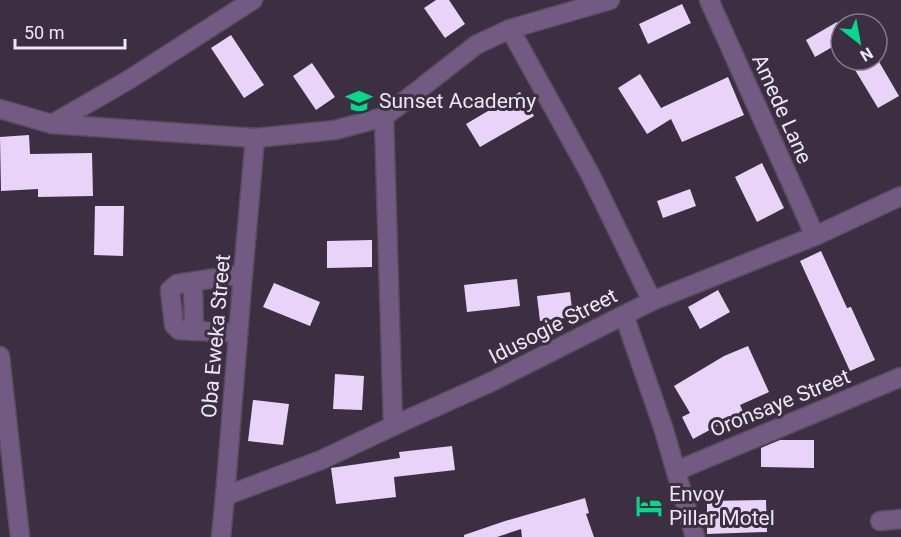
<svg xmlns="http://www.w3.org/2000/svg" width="901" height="537" font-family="Roboto,sans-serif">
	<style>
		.building { fill: #ead3f8 }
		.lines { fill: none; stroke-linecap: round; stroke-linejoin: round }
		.minor-casing { stroke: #584c5d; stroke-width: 21 }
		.minor { stroke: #735a82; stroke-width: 18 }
		.labels { text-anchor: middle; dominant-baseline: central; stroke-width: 6; stroke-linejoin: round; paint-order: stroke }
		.poi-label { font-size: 21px; fill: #eee7f3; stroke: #3b2f41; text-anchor: start }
		.street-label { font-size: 21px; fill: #eee7f3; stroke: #3b2f41 }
	</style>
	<rect width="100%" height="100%" fill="#3b2f41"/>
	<!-- building -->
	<g class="building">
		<path d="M436 0H449L465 24 445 38 424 8Z"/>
		<path d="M682 4 691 23 648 44 639 24Z"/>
		<path d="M837 22 841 29V42L815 57 806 40Z"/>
		<path d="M231 35 264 85 244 98 211 48Z"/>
		<path d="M849 60H878L899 96 878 108Z"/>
		<path d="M312 63 335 97 316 110 293 76Z"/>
		<path d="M640 74 661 108 728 77 744 115 682 142 671 119 647 134 618 88Z"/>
		<path d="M520 92 534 116 480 147 466 124Z"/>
		<path d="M29 135 30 154 92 153 93 196 38 197V189L1 191 0 137Z"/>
		<path d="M762 163 784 208 757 222 735 177Z"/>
		<path d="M690 189 696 206 663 218 657 201Z"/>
		<path d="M95 206H124L123 256 94 255Z"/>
		<path d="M372 240V267L327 268V241Z"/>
		<path d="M821 251 847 308 851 307 875 360 850 371 800 261Z"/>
		<path d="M517 279 520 306 467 312 464 285Z"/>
		<path d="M274 283 320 302 310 326 263 307Z"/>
		<path d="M718 290 730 312 700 329 688 307Z"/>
		<path d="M570 292 573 317 540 321 537 296Z"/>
		<path d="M748 346 769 392 740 405 743 412 693 439 682 417 690 413 674 386 724 356Z"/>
		<path d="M335 374 364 376 362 410 333 409Z"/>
		<path d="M253 400 289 404 283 445 248 441Z"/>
		<path d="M780 440H814V468L761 467V448Z"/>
		<path d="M452 446 455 470 394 477 396 497 336 504 331 468 400 458 399 452Z"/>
		<path d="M585 498 589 513 586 514 594 537H522L521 529 497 537H464V535L505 521Z"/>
		<path d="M766 500 767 532 707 534V501Z"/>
	</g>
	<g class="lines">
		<!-- minor casing -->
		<g class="minor-casing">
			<g id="minor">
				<path d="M709 0 815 236"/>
				<path d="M510 29 590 174 652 301"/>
				<path d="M0 109 52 124 130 79 253 0"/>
				<path d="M384 117 393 425 403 421"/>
				<path d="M52 124 255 138 335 130 384 117 476 45 510 29 610 0"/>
				<path d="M193 283 194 331"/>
				<path d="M624 315 663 427 695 537"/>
				<path d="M238 333 179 330 174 325 170 290 177 284 243 274"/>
				<path d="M0 356 20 537"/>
				<path d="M676 471 901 377"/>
				<path d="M225 496 321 460 404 421 489 383 652 301 815 236 901 196"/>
				<path d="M880 521 901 519"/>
				<path d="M221 537 225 496 243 274 255 138"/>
			</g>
		</g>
		<!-- minor -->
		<use href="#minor" class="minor"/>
	</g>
	<!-- icons -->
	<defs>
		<g id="school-bare" transform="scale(2.07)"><path d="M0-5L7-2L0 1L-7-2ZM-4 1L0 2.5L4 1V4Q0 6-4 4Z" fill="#02d98b" stroke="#3b2f41" stroke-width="2.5" paint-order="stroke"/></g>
		<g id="hotel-bare" transform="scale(2.07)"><path d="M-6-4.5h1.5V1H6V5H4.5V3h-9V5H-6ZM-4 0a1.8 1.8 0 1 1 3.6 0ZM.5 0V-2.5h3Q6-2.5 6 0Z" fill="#02d98b" stroke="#3b2f41" stroke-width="2.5" paint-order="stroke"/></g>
	</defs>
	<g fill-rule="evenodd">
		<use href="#school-bare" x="359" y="101"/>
		<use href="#hotel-bare" x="649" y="506"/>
	</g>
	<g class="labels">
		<!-- poi labels -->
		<g class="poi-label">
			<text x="379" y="101">Sunset Academy</text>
			<text x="669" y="494">Envoy<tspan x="669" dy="24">Pillar Motel</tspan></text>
		</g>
		<!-- street labels -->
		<g class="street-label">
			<text transform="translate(782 109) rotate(66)">Amede Lane</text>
			<text transform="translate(553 326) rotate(-27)">Idusogie Street</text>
			<text transform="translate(216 336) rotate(-85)">Oba Eweka Street</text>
			<text transform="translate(780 403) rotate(-22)">Oronsaye Street</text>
		</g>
	</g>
	<!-- north arrow -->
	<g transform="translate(859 42) rotate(149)"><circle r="28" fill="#3b2f41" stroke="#837988" stroke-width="1.5"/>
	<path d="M0-4.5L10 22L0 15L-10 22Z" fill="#02d98b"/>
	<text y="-9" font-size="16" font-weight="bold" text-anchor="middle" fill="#eee7f3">N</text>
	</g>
	<!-- scale -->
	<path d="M15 39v9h110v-9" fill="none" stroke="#eee7f3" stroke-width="3"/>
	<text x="24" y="39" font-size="18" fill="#eee7f3" stroke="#3b2f41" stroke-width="4.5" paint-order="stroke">50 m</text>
</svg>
